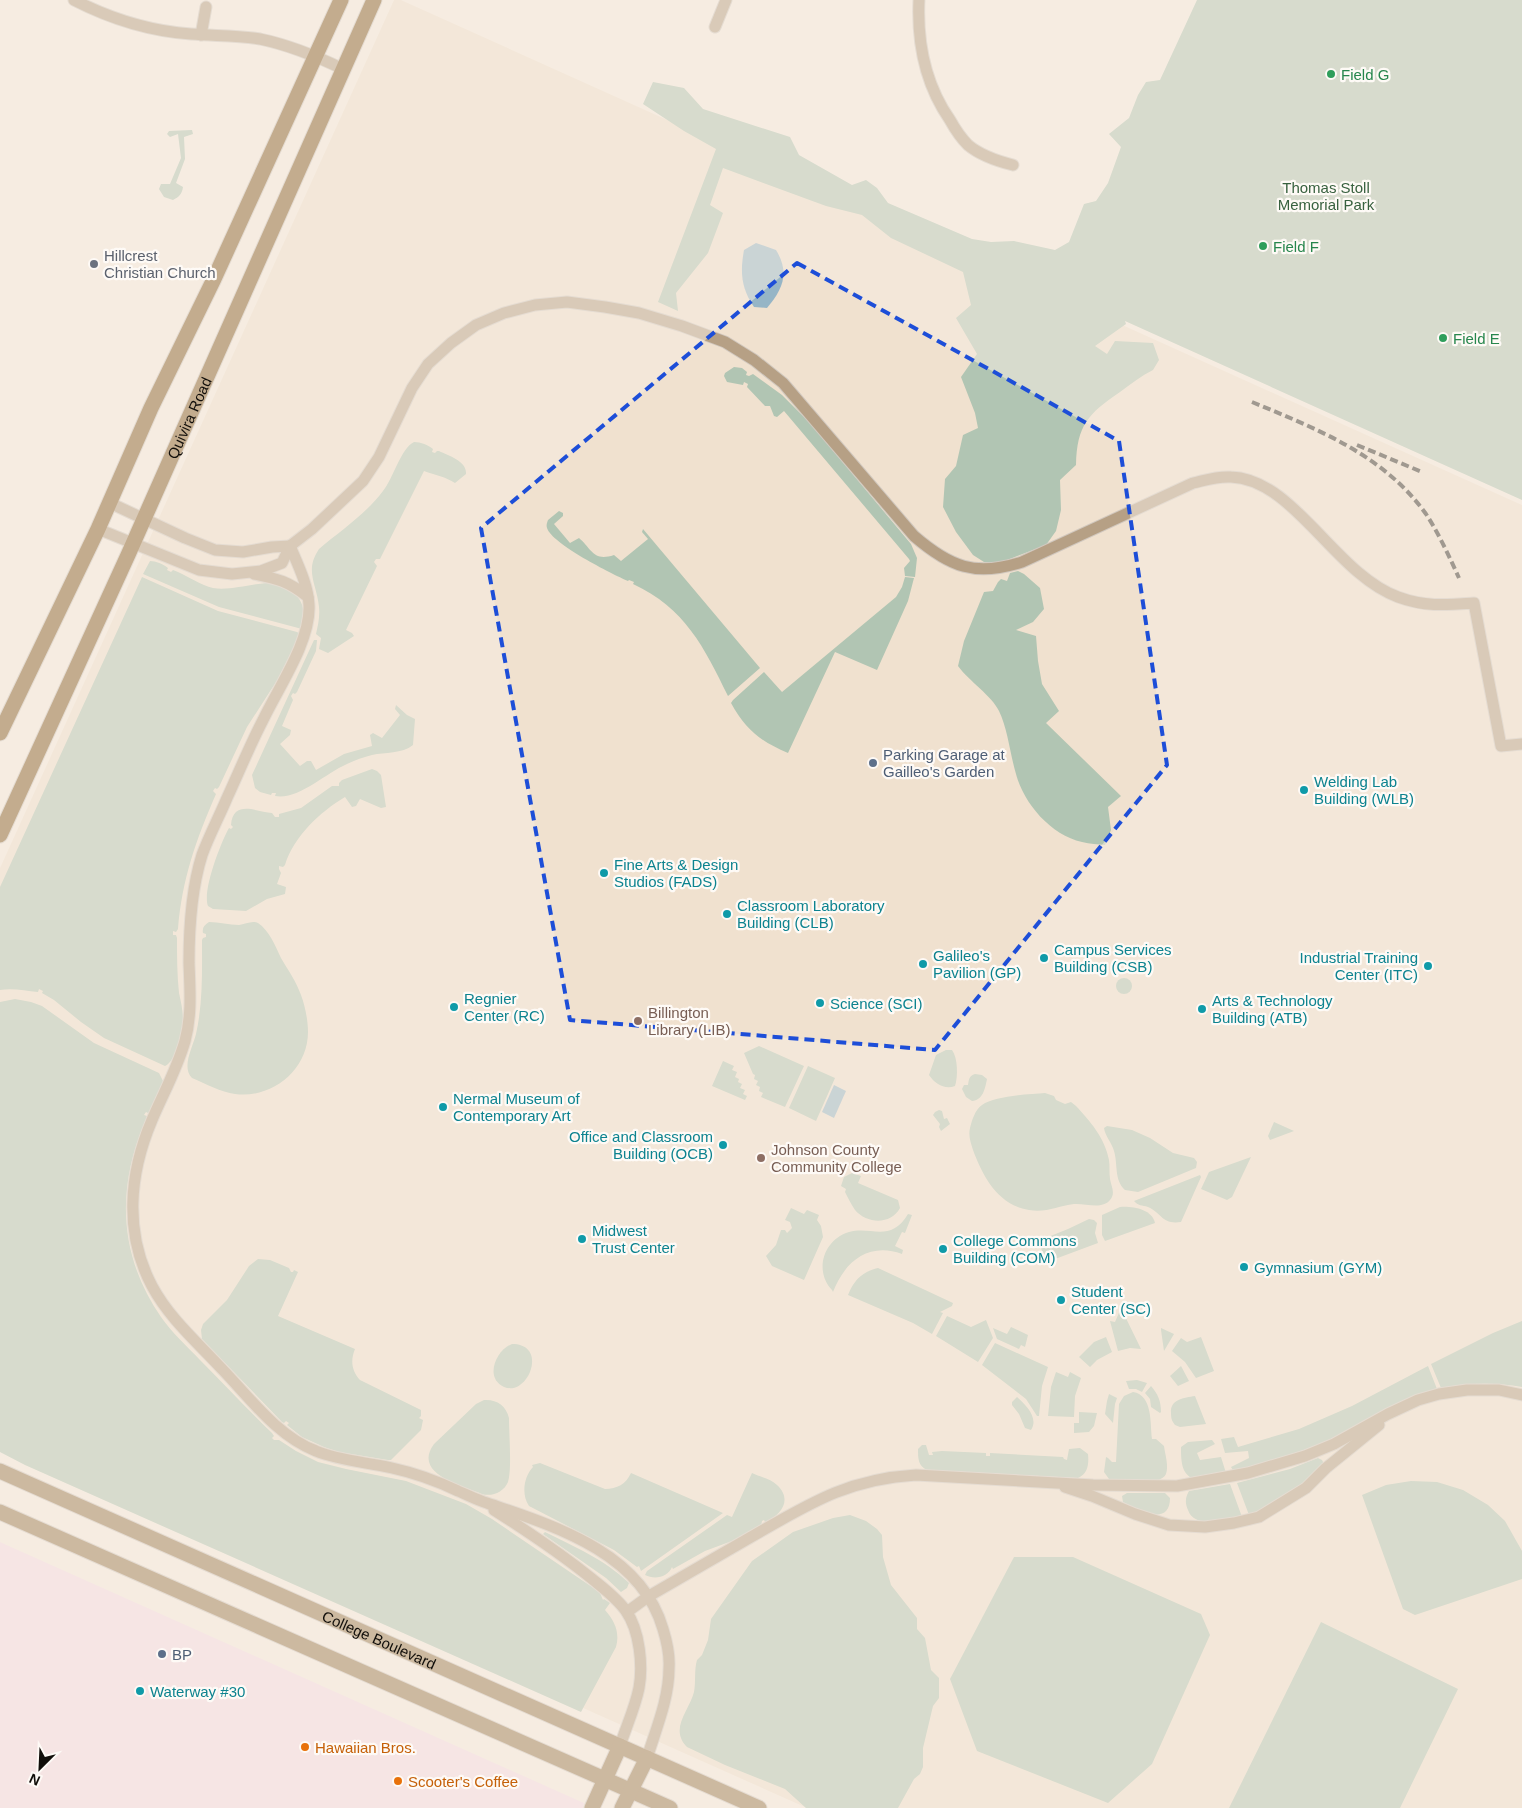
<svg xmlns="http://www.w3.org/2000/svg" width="1522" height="1808" font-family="Arial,sans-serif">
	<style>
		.commercial { fill: #f5dce6 }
		.built { fill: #f0e1cf }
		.green { fill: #b1c5b3 }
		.water { fill: #96b5c6 }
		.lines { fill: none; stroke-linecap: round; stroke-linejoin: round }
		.street-casing { stroke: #d1c8bf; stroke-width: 13 }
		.secondary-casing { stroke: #d1c8bf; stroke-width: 17 }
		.primary-casing { stroke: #d1c8bf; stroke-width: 17 }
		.street { stroke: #b6a085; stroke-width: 11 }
		.secondary { stroke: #9a7a51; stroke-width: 15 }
		.primary { stroke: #855e28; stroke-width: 15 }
		.rail { stroke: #38342e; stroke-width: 4; stroke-dasharray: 8 4; stroke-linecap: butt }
		.marked { fill: none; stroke: #1d4ed8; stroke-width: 4; stroke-dasharray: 10 6; stroke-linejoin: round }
		.leisure-dot { fill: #2e9e5b; stroke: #fefaf6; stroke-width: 2 }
		.worship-dot { fill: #6b7280; stroke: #fefaf6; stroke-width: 2 }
		.service-dot { fill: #5c6f8a; stroke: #fefaf6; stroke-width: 2 }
		.culture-dot { fill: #0f9aa8; stroke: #fefaf6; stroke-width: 2 }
		.education-dot { fill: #8d6e63; stroke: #fefaf6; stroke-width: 2 }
		.food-dot { fill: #e8710a; stroke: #fefaf6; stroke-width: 2 }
		.labels { text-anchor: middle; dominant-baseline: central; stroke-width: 4.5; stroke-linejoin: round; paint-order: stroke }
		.leisure-label { font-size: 15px; fill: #27864d; stroke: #fefaf6; text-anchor: start }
		.park-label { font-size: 15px; fill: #38613f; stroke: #fefaf6 }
		.worship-label { font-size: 15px; fill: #5b616d; stroke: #fefaf6; text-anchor: start }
		.street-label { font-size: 15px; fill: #110e0a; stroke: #fefaf6 }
		.service-label { font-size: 15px; fill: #4e5e75; stroke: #fefaf6; text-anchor: start }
		.culture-label { font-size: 15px; fill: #0d838f; stroke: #fefaf6; text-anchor: start }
		.education-label { font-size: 15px; fill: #785e54; stroke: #fefaf6; text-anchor: start }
		.food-label { font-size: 15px; fill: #c56008; stroke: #fefaf6; text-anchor: start }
	</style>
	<rect width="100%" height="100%" fill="#f6ece1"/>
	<!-- commercial -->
	<path class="commercial" d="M0 1542 584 1803 583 1808H0Z"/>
	<!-- built -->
	<path class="built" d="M394 0H401L1522 505V1808H807L0 1448V868Z"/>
	<!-- green -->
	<g class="green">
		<path d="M1197 0H1522V500L1125 321 1126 324 1095 346 1107 354 1115 341 1153 343 1159 360 1153 370C1141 376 1131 384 1120 392 1088 414 1077 425 1076 465L1060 480 1061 510 1056 531 1046 545 1007 560 998 563 984 562 973 555 956 532 943 507 945 479 956 466 963 435 978 428 975 413 961 377 977 354 956 318 971 305 963 272 891 238 862 215 826 206 723 168 710 205 723 213 708 253 676 293 678 311 658 302 716 149 684 131 643 104 653 82 684 88 703 109 790 137 799 155 852 185 866 180 877 188 888 203 972 239 991 242 1014 241 1055 250 1069 242 1084 204 1096 201 1108 183 1121 147 1109 134 1129 118 1138 95 1146 82 1160 80Z"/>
		<path d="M169 131 192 130 193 134 184 137 185 159 176 183 183 187C182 194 179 197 173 200L164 197 159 189 161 184H170L181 158 178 134 170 137 167 134Z"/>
		<path d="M734 367 742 368 747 372 746 375 749 376 753 374 782 395 809 422 911 544 917 558 915 577 905 576 904 568 910 561 909 559 784 411 777 417 774 416 770 406H765L747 387 748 384 744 382 743 385 727 382 724 376 725 373Z"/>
		<path d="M414 442C421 442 428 445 433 449L432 452 435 453 437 451H439C449 456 467 461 466 474L455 483C446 477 435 475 424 471L380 559H376L374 562 377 566 346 630 352 633 354 636 328 653 319 649 321 638 316 634C318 625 320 617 319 607 317 584 304 571 319 549 340 531 366 514 383 491 393 479 401 448 414 442Z"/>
		<path d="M559 511 563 513V516L554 524 570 543 579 538C592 549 593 562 614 555L621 561 648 539 642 532 643 529 760 668 728 696C704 647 685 608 633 584L634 582 629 580 628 581C612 574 552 544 547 528 546 525 547 523 548 520Z"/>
		<path d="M150 561C156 561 163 564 168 568L167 570 171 572 173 570 178 572C189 577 201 585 213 588 234 592 265 578 283 585 286 586 289 589 292 591 305 602 305 614 302 629L219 607 143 574Z"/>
		<path d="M1018 571 1024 574 1040 588 1044 609 1033 622 1016 630 1036 636 1038 661 1042 684 1059 711 1046 723 1121 796 1108 807 1111 830 1105 845C1098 844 1090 844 1082 842 1051 835 1024 804 1016 774 1010 754 1008 730 999 711 992 696 969 681 958 666L964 641 984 592 993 591 998 582 1001 579 1007 581 1010 573Z"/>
		<path d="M142 577 218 611 297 632 300 634 278 679 247 727 219 787 217 789 215 788 213 791 216 794C196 840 182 879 178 929L176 932 173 931V935H176L177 938C177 956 177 975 179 993 181 1002 183 1011 183 1020 182 1032 176 1062 165 1066L104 1038 81 1022 54 1000 42 993 43 991 39 989 38 992C25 991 14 988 0 990V887Z"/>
		<path d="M905 577 914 578 908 601 877 670 835 652 788 753C760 741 746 730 731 703L733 700 764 672 782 692 896 597 902 587Z"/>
		<path d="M314 640H317L316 651 297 692 295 694 293 693 291 696 293 700 282 726 291 730 290 735 280 744 300 766 307 761H311L316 770 344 754 372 746 370 735 373 733 382 738 400 715 395 709 396 705 407 715 415 719 413 745C402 754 385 752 372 755 364 757 355 760 347 764 324 774 299 800 275 796L276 793H272L271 795 260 792 255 788 252 775Z"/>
		<path d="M372 769 377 771 381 775 386 807 381 808 360 799 356 806 352 807 345 797C320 812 294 836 285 865L283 867 279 866V869L281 873 277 884 286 887 285 894 267 899 246 911 213 909 208 906C202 891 221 842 229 828L231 829 233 827 231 825C233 799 257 812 272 813L275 817H279V814L301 808 332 786H339V783L342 780Z"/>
		<path d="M209 922C219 922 229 925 239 925 245 924 253 920 258 923 269 930 276 947 281 958 288 970 296 981 301 995 305 1006 308 1020 308 1032 308 1070 272 1099 235 1094 221 1092 206 1084 192 1078 181 1067 193 1047 196 1034 203 1003 202 972 202 940L203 938 206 937V934L203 933C202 928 204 925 209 922Z"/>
		<circle cx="1124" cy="986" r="8"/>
		<path d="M15 999 31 1002 42 1006 94 1043 159 1073 163 1081 150 1111 148 1113 146 1112 144 1115 147 1116 145 1122C116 1189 119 1256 161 1317 172 1333 187 1346 200 1360 224 1384 247 1409 272 1433L274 1436 272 1438 274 1440H279L296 1451 318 1462 346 1469 406 1481 466 1504 492 1519 592 1587 600 1593 603 1600 604 1599 610 1603 605 1610C615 1621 620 1633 616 1647L581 1712 25 1465 0 1452V1002Z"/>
		<path d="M759 1046 804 1066 785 1107 761 1097 763 1093 759 1091 760 1087 756 1085 758 1081 754 1079 755 1075 753 1074 744 1053Z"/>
		<path d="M946 1050H952C958 1058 958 1077 955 1086 945 1090 935 1084 929 1075L936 1055Z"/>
		<path d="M723 1061 734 1066 732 1070 737 1072 735 1077 739 1079 738 1082 742 1084 740 1088 745 1090 743 1094 747 1096 745 1100 712 1086Z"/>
		<path d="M808 1066 835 1078 816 1121 789 1108Z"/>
		<path d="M975 1074 982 1075 987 1079C985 1089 983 1100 972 1101L966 1097 962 1089 964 1085H968C969 1079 969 1076 975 1074Z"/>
		<path d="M1045 1093 1054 1096 1056 1100 1065 1104 1071 1102 1076 1106C1090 1121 1105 1138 1109 1160 1110 1166 1109 1173 1110 1179 1111 1186 1116 1193 1110 1200 1102 1210 1085 1203 1074 1204 1058 1206 1046 1213 1029 1210 998 1205 983 1177 973 1150 971 1143 968 1136 970 1128 972 1120 975 1110 982 1105 995 1096 1030 1094 1045 1093Z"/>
		<path d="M939 1110 942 1111 944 1119 947 1118 950 1124 941 1131 939 1127 940 1124 933 1115 935 1112Z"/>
		<path d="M1274 1122 1294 1131 1270 1140 1268 1136Z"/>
		<path d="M1107 1126 1132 1130 1150 1138 1173 1153 1194 1158 1197 1162 1196 1168 1138 1192 1125 1190C1114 1180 1118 1164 1114 1151 1112 1143 1105 1136 1104 1128Z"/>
		<path d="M1251 1157 1232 1197 1227 1200 1201 1189 1209 1172Z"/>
		<path d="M852 1173 861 1176 858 1183 898 1200 900 1208C891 1225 867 1224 855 1210 851 1204 848 1198 845 1192L846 1189 841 1186 844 1177Z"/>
		<path d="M1200 1175 1201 1177 1181 1222C1162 1225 1162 1213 1148 1207 1142 1205 1138 1206 1134 1201Z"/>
		<path d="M1120 1207C1132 1206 1152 1209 1155 1223L1105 1241 1102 1235V1215Z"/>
		<path d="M791 1208 804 1214 807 1210 819 1215 817 1220 821 1226 823 1237 804 1280 772 1266 766 1256 776 1245 781 1230H785L787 1233 792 1228 790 1222 785 1220Z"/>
		<path d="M908 1214 912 1215 905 1233 902 1232 895 1246 903 1250 902 1254C869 1242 845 1261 833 1292L832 1290C814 1271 823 1240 849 1232 872 1226 891 1243 908 1214Z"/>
		<path d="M1089 1219 1094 1220 1097 1223 1095 1233 1098 1243 1047 1262 1040 1246 1043 1239 1068 1229Z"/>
		<path d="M258 1259 270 1260 289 1268 291 1272H293L294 1270 298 1272 278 1316 355 1349C350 1361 352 1371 360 1380L421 1410V1416L419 1418 423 1420 421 1430 391 1460H388L339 1452 324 1447 302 1437 287 1425 289 1423 286 1421 284 1423 282 1422 202 1339 201 1330 203 1324 227 1300 249 1266Z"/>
		<path d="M878 1268 953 1303 952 1306 940 1312 943 1313 932 1334 913 1323 848 1295C854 1280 862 1272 878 1268Z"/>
		<path d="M1121 1308 1141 1349 1130 1348 1118 1351 1110 1321 1115 1322Z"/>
		<path d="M947 1316 971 1327 986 1320 993 1338 978 1362 936 1336Z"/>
		<path d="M1522 1321V1387C1494 1382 1468 1383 1441 1388L1431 1364 1493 1333Z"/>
		<path d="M1011 1327 1028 1335 1025 1347 1021 1345 1019 1349 997 1339 993 1328 1007 1334Z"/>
		<path d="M1161 1328 1174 1334 1164 1351 1161 1330Z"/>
		<path d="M1106 1337 1112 1352 1097 1360 1090 1367 1079 1357 1094 1342Z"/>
		<path d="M1201 1337 1214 1371 1196 1378 1185 1362 1172 1351 1181 1338 1187 1342Z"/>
		<path d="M995 1343 1048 1367 1042 1386 1039 1416H1037L1026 1399 982 1365Z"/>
		<path d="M512 1344C549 1344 528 1397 504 1387 484 1378 496 1350 512 1344Z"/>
		<path d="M1181 1366 1189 1381 1178 1386 1170 1376Z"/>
		<path d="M1428 1366 1437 1389C1401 1397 1373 1420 1340 1435 1305 1451 1270 1462 1234 1472L1231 1467 1249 1458 1248 1451 1225 1453 1221 1439 1234 1437 1238 1447 1299 1429 1352 1406Z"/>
		<path d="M1056 1372 1068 1377 1070 1372 1081 1378 1075 1396 1074 1417 1048 1416 1051 1387Z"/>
		<path d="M1137 1380 1147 1383 1142 1392 1136 1389H1129L1126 1381Z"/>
		<path d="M1151 1386C1158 1394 1161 1401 1161 1412L1160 1413 1151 1407 1150 1399 1145 1393Z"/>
		<path d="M1133 1392C1153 1395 1150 1424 1152 1439H1156L1164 1446C1165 1454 1169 1466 1166 1474 1161 1486 1125 1481 1113 1481L1109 1479 1104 1472 1106 1457 1108 1458 1112 1462H1116L1119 1404 1124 1396Z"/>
		<path d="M1109 1394 1117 1398 1115 1404 1113 1423 1105 1414 1107 1401Z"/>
		<path d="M1195 1396 1206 1424 1180 1427 1175 1425C1172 1421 1171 1419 1171 1413 1170 1399 1184 1398 1195 1396Z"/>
		<path d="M1017 1397C1026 1405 1039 1418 1031 1430L1025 1428 1019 1414 1012 1405V1402Z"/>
		<path d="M484 1400C496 1399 506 1405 509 1418 509 1434 512 1469 508 1482 504 1492 492 1497 482 1494 462 1486 412 1474 434 1444L476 1404Z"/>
		<path d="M1079 1412 1097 1413 1094 1426 1089 1432 1074 1433V1423H1079Z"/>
		<path d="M1212 1440 1215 1444 1197 1453 1200 1460 1221 1457 1226 1473 1192 1478C1181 1473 1181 1459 1181 1447L1188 1442Z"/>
		<path d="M922 1445H926L929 1455H933L932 1452 942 1451 986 1453V1456H990V1453L1063 1457 1064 1459 1067 1460 1069 1449 1080 1448 1088 1454C1089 1464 1088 1474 1078 1478L927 1470C918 1466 918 1458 918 1449Z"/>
		<path d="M1318 1458 1322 1460 1324 1464C1303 1488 1278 1503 1249 1515L1237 1483 1290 1469Z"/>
		<path d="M540 1463 605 1489C617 1489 626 1484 631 1473L723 1513 641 1571 639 1566 637 1567 614 1550 529 1506C521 1495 524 1476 533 1467L532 1465Z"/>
		<path d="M752 1473C760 1477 771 1479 777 1485 793 1500 781 1515 765 1522L764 1520 762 1521 761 1526 740 1538 705 1551 673 1569 672 1567C668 1577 655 1580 645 1575L647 1571 727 1515 732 1517Z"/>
		<path d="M1411 1481 1437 1482 1463 1490 1488 1505 1505 1521 1522 1551V1579L1415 1615 1403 1609 1362 1495 1386 1485Z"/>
		<path d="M1230 1484 1242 1517C1226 1519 1195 1530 1188 1510 1185 1503 1185 1498 1189 1491Z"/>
		<path d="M1127 1493H1165L1170 1498C1170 1528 1137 1509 1123 1502L1122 1496Z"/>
		<path d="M850 1515 866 1521 877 1529 882 1535 883 1557 891 1585 917 1618V1629L925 1638 931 1670 939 1678V1698L933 1706 923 1748V1767L920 1774 914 1779 898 1808H806L785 1789 725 1765 687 1747C669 1729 689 1711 694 1692 696 1682 694 1670 697 1660L702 1655 708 1640 711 1619 752 1561 793 1532 833 1518Z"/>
		<path d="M545 1532C575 1547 604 1559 629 1583L627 1588 621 1592 606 1578 543 1534Z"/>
		<path d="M1014 1557H1073L1201 1614 1210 1635 1152 1764 1108 1803 977 1751 950 1679Z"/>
		<path d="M1321 1622 1458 1689 1400 1808H1229Z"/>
	</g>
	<!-- water -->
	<g class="water">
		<path d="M756 243 776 250C790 273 783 289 767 308L754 307C741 288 740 272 744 250Z"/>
		<path d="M834 1085 846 1091 834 1118 822 1112Z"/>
	</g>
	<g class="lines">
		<!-- street casing -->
		<g class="street-casing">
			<g id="street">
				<path d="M74 0C111 19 149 31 191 34 214 36 237 35 260 39 289 45 316 56 343 69"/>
				<path d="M919 0C917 43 925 84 950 120 955 129 961 138 968 145 981 156 997 161 1013 165"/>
				<path d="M715 27 726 0"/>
				<path d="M201 35 206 7"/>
				<path d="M110 503 185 538 215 550 243 552 272 547 290 546"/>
				<path d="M98 529 199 570 232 574 261 571 282 563 290 546 312 529 363 481 379 457 412 388 428 364 451 343 476 325 504 313 535 305 567 302 605 307 639 313 682 326 725 342 754 360 783 383 914 536C950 567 975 577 1022 562L1193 483C1206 480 1217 476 1231 477 1294 479 1335 574 1398 597 1425 607 1446 605 1474 603L1501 746 1522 744"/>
				<path d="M290 546C298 565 308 585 309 605 311 641 278 688 263 720 250 745 239 772 227 798 219 817 209 836 202 855 191 890 189 928 189 963 190 990 192 1015 185 1041 177 1069 163 1094 152 1120 129 1174 124 1233 152 1286 169 1318 198 1343 222 1369 250 1398 277 1436 316 1451 340 1461 367 1462 392 1468 415 1473 437 1481 458 1491 468 1495 477 1500 487 1503 554 1526 641 1552 663 1629 667 1642 670 1654 669 1668 669 1699 656 1729 647 1758"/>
				<path d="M254 574C278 579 288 581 308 597"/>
				<path d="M1065 1487 1092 1496 1135 1514 1169 1525 1205 1527 1234 1523 1259 1517 1306 1488 1326 1468 1379 1425"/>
				<path d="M494 1510C527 1531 560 1553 591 1578 603 1588 617 1598 626 1611 640 1631 643 1666 639 1688 635 1708 626 1727 620 1746"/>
				<path d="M627 1612 649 1596C683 1576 717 1557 751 1537 809 1504 847 1479 916 1475L1093 1485 1177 1486 1248 1473 1305 1456 1334 1444 1388 1414 1418 1400 1439 1394 1467 1390H1499L1522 1395"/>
			</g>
		</g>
		<!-- secondary casing -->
		<g class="secondary-casing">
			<g id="secondary">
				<path id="s1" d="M0 1471 759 1808"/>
				<path d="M0 1512 670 1808"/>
				<path d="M592 1808 620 1746"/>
				<path d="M622 1808 647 1758"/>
			</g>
		</g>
		<!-- primary casing -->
		<g class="primary-casing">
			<g id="primary">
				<path d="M0 733 98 529 151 408 214 279 341 0"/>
				<path id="s2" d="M0 835 128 555 374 0"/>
			</g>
		</g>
		<!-- street -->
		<use href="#street" class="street"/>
		<!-- secondary -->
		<use href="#secondary" class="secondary"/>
		<!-- primary -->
		<use href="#primary" class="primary"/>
		<!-- rail -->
		<g class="rail">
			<path d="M1252 402C1317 429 1384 455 1426 514 1439 534 1449 556 1459 578"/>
			<path d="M1357 445 1422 472"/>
		</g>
	</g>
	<!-- marked area -->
	<path d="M0 0H1522V1808H0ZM797 263 1119 441 1167 765 935 1050 570 1020 481 528Z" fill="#f6ece1" fill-opacity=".55" fill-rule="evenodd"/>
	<path class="marked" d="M797 263 1119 441 1167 765 935 1050 570 1020 481 528Z"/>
	<!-- markers -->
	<g class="leisure-dot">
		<circle cx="1331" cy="74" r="5"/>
		<circle cx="1263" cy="246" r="5"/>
		<circle cx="1443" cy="338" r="5"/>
	</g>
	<circle class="worship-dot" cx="94" cy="264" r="5"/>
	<g class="service-dot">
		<circle cx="873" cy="763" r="5"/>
		<circle cx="162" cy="1654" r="5"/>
	</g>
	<g class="culture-dot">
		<circle cx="1304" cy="790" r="5"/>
		<circle cx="604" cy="873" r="5"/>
		<circle cx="727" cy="914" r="5"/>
		<circle cx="1044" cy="958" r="5"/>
		<circle cx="923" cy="964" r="5"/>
		<circle cx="1428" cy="966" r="5"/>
		<circle cx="820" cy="1003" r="5"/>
		<circle cx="454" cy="1007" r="5"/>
		<circle cx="1202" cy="1009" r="5"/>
		<circle cx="443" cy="1107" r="5"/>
		<circle cx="723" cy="1145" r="5"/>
		<circle cx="582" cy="1239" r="5"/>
		<circle cx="943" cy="1249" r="5"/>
		<circle cx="1244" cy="1267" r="5"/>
		<circle cx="1061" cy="1300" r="5"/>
		<circle cx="140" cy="1691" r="5"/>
	</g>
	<g class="education-dot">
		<circle cx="638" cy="1021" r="5"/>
		<circle cx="761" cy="1158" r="5"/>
	</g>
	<g class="food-dot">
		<circle cx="305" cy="1747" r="5"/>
		<circle cx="398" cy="1781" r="5"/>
	</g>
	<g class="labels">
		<!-- leisure labels -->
		<g class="leisure-label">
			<text x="1341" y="74">Field G</text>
			<text x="1273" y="246">Field F</text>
			<text x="1453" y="338">Field E</text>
		</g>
		<!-- park labels -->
		<g class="park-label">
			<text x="1326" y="187">Thomas Stoll<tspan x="1326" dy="17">Memorial Park</tspan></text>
		</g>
		<!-- worship labels -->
		<g class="worship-label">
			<text x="104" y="255">Hillcrest<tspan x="104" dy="17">Christian Church</tspan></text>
		</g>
		<!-- street labels -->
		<g class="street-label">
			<text stroke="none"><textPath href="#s2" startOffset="458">Quivira Road</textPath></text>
			<text stroke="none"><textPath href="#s1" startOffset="415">College Boulevard</textPath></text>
		</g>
		<!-- service labels -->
		<g class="service-label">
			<text x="883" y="754">Parking Garage at<tspan x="883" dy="17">Gailleo's Garden</tspan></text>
			<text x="172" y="1654">BP</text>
		</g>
		<!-- culture labels -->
		<g class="culture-label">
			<text x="1314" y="781">Welding Lab<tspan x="1314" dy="17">Building (WLB)</tspan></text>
			<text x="614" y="864">Fine Arts &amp; Design<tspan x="614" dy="17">Studios (FADS)</tspan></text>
			<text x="737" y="905">Classroom Laboratory<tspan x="737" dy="17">Building (CLB)</tspan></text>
			<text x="1054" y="949">Campus Services<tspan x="1054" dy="17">Building (CSB)</tspan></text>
			<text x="933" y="955">Galileo's<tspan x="933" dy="17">Pavilion (GP)</tspan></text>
			<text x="1418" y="957" text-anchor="end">Industrial Training<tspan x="1418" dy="17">Center (ITC)</tspan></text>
			<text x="464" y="998">Regnier<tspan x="464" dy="17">Center (RC)</tspan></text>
			<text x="1212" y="1000">Arts &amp; Technology<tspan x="1212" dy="17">Building (ATB)</tspan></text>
			<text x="830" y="1003">Science (SCI)</text>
			<text x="453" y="1098">Nermal Museum of<tspan x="453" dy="17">Contemporary Art</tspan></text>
			<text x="713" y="1136" text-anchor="end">Office and Classroom<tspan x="713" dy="17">Building (OCB)</tspan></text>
			<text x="592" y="1230">Midwest<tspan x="592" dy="17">Trust Center</tspan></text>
			<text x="953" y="1240">College Commons<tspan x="953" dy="17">Building (COM)</tspan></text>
			<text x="1254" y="1267">Gymnasium (GYM)</text>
			<text x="1071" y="1291">Student<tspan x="1071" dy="17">Center (SC)</tspan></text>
			<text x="150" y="1691">Waterway #30</text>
		</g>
		<!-- education labels -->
		<g class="education-label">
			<text x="648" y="1012">Billington<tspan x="648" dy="17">Library (LIB)</tspan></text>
			<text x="771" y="1149">Johnson County<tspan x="771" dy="17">Community College</tspan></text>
		</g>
		<!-- food labels -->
		<g class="food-label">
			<text x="315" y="1747">Hawaiian Bros.</text>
			<text x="408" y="1781">Scooter's Coffee</text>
		</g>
	</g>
	<!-- north arrow -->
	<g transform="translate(40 1768) rotate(204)" stroke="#fefaf6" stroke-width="4" paint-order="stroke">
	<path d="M0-4L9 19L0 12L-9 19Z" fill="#110e0a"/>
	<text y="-8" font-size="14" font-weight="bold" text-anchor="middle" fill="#110e0a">N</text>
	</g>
</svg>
